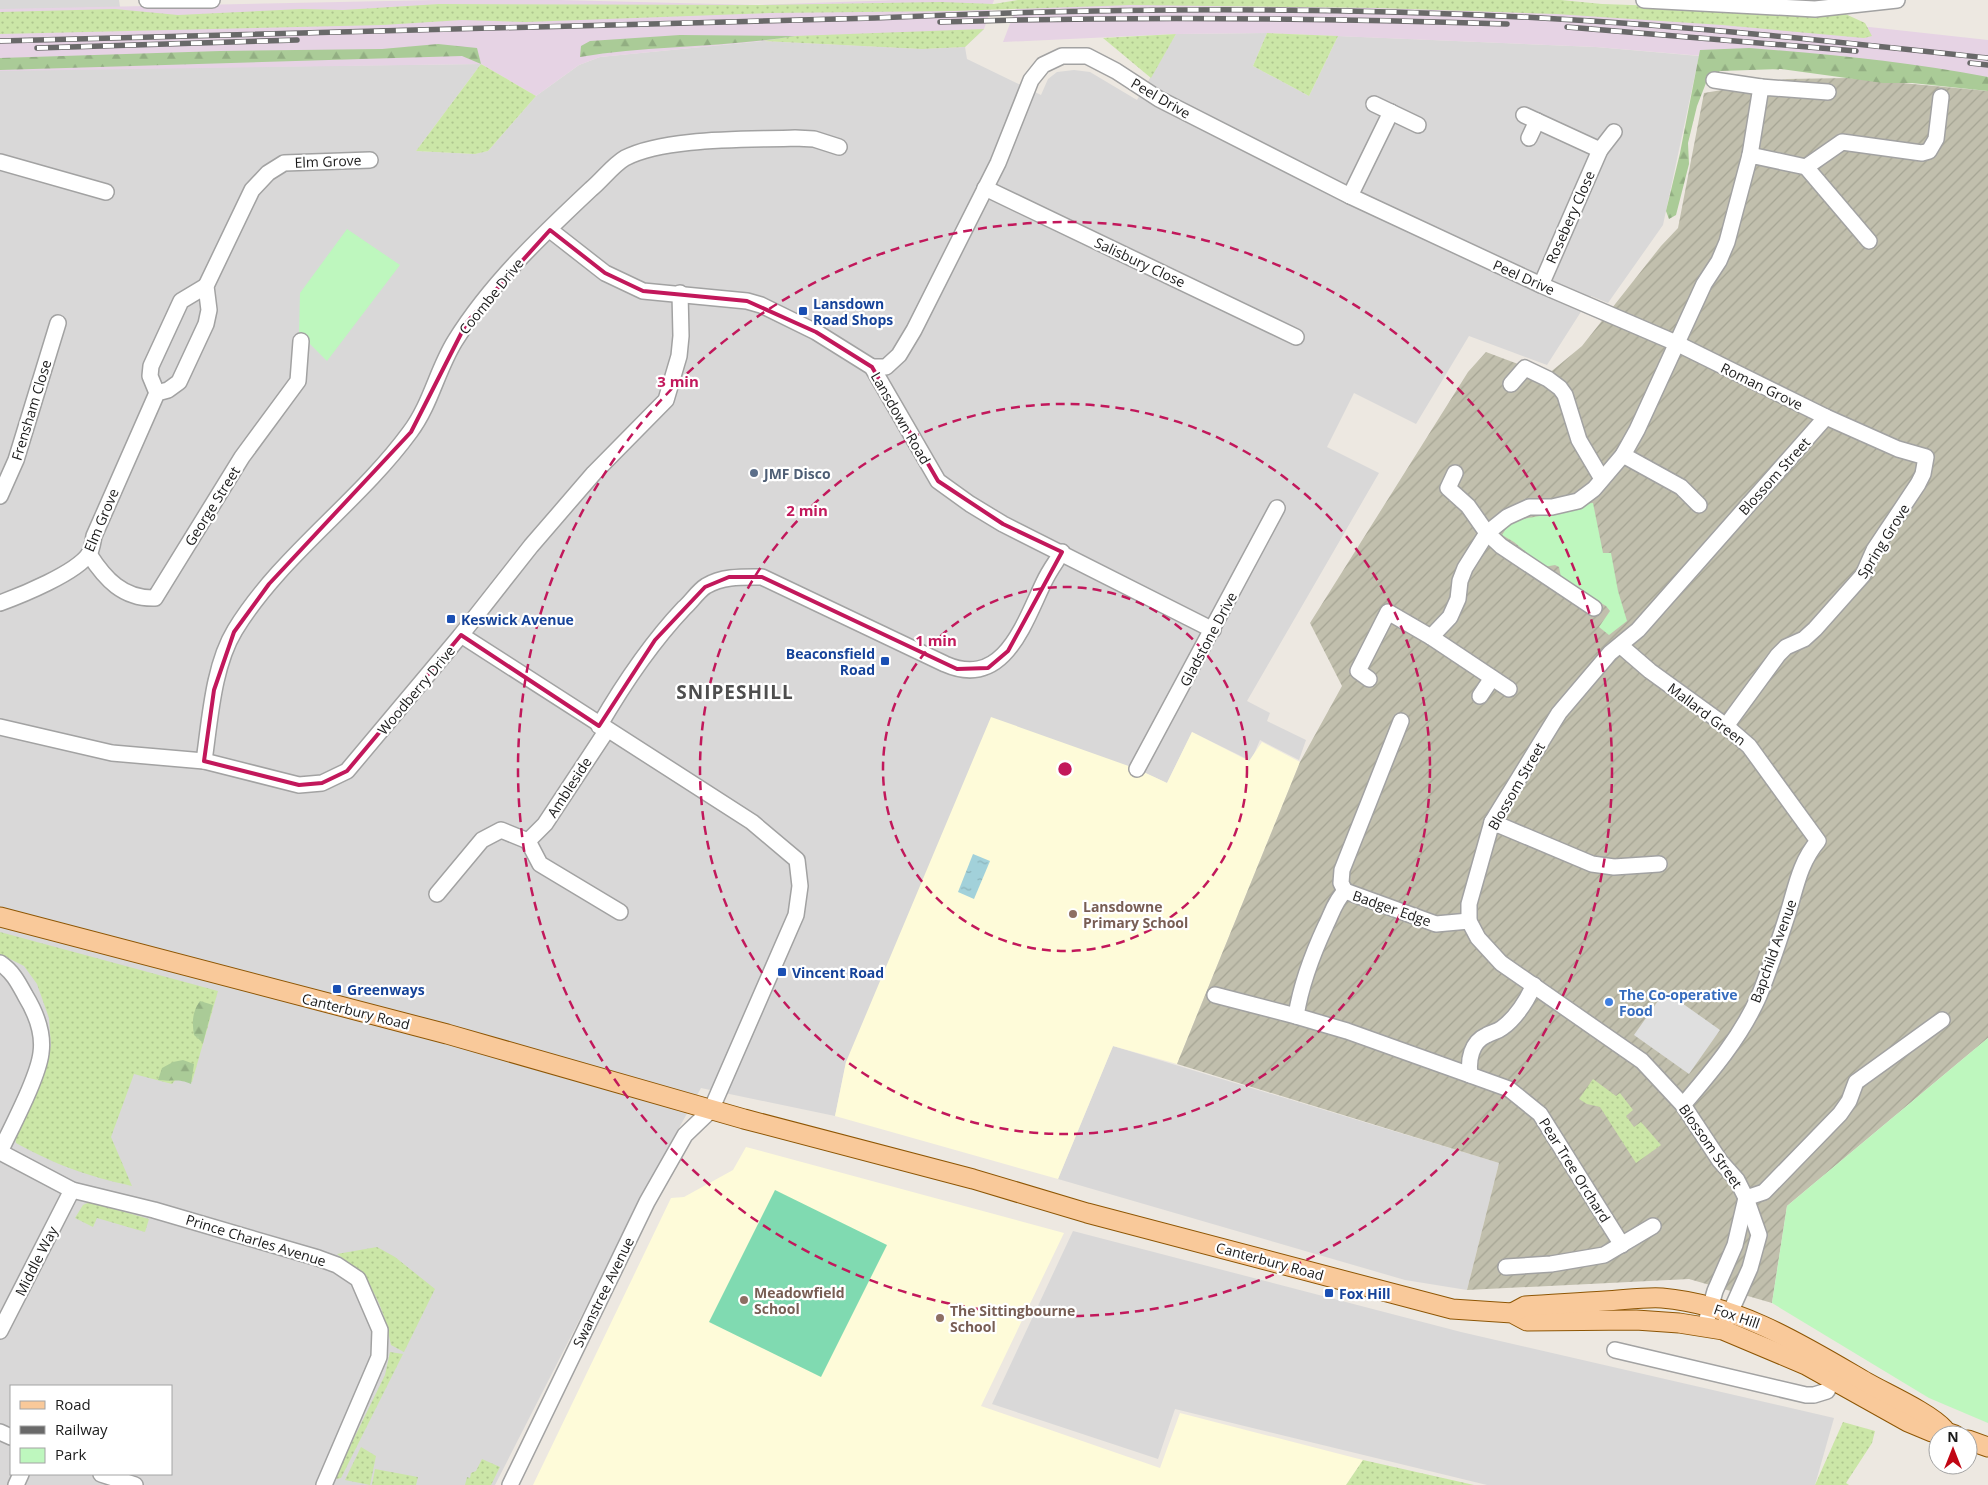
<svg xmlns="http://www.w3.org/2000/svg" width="1988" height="1485" font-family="'Open Sans',sans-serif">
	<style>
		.residential { fill: #d9d8d8; fill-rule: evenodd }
		.industrial { fill: #e6d3e4 }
		.education { fill: #fefbd9 }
		.construction { fill: url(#construction-furrows) }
		.grass { fill: url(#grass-dots) }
		.forest { fill: url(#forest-firs) }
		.park { fill: #bef7be }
		.pitch { fill: #80dab1 }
		.parking { fill: #dfdfdf }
		.water { fill: url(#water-ripples) }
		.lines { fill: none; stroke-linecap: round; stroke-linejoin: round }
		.minor-casing { stroke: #a2a2a2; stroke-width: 18 }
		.major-casing { stroke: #8e5604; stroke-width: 21 }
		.minor { stroke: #fff; stroke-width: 15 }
		.major { stroke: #f9c99a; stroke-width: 19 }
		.rail-casing { stroke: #696969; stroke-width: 5.5 }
		.rail { stroke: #fff; stroke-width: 4; stroke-dasharray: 11; stroke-linecap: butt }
		.marked { fill: none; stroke: #c2185b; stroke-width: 4; stroke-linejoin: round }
		.ring { fill: none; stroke: #c2185b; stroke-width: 2.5; stroke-dasharray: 9 6 }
		.transit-dot { fill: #1a4fb4; stroke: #fff; stroke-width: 2 }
		.service-dot { fill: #5c6f8a; stroke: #fff; stroke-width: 2 }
		.education-dot { fill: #8d6e63; stroke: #fff; stroke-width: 2 }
		.shop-dot { fill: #3f7fe0; stroke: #fff; stroke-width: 2 }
		.labels { text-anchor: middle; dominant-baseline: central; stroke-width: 4.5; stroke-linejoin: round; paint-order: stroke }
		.street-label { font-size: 14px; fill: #1b1b1b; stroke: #fff }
		.transit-label { font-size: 14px; font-weight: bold; fill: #164399; stroke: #fff; text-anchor: start }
		.service-label { font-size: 14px; font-weight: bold; fill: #4e5e75; stroke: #fff; text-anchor: start }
		.education-label { font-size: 14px; font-weight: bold; fill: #785e54; stroke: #fff; text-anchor: start }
		.shop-label { font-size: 14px; font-weight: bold; fill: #366cbe; stroke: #fff; text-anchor: start }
		.district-label { font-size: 19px; font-weight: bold; letter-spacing: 1px; fill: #4e4e4e; stroke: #fff }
		.centre { fill: #c2185b; stroke: #fff; stroke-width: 2.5 }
		.ring-label { font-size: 15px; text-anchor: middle; font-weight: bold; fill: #c2185b; stroke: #fff; stroke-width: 4.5; stroke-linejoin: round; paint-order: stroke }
	</style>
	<defs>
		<pattern id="construction-furrows" width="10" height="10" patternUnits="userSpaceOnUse" patternTransform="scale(1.25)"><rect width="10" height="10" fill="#c1bfad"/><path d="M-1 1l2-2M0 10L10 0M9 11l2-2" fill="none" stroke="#a5a494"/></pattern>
		<pattern id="grass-dots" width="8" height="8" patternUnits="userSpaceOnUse" patternTransform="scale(1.25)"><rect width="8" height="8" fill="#cbe6a7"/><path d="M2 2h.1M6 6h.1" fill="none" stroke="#aec58f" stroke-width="1.8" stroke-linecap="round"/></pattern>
		<pattern id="forest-firs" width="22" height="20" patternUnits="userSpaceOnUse" patternTransform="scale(1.25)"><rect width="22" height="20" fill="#aacb97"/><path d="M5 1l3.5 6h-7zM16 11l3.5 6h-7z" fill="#92ae82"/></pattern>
		<pattern id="water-ripples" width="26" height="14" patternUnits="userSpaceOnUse" patternTransform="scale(1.25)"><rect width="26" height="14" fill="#a2d1da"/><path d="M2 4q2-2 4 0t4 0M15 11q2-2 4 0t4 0" fill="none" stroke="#8bb3ba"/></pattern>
	</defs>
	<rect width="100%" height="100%" fill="#ede8e1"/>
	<!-- residential -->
	<g class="residential">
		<path d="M0 0H119L120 7 0 10Z"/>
		<path d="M1267 33 1253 66 1309 96 1338 36 1596 47 1699 56 1663 225 1608 303 1591 296 1547 365 1469 336 1416 424 1354 393 1327 447 1379 473 1247 701 1270 713 1267 721 1306 740 1299 760 1260 740 1251 761 1192 732 1167 783 1137 769 846 1062 835 1116 701 1088 656 1170 495 1485H0V70L481 64 416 151 475 154 488 151 536 96 579 65 600 57 763 41 922 49 965 47 967 59 1041 95 1048 79 1057 72 1074 70 1090 72 1137 100 1176 34ZM11 1386H171V1474H11Z"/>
		<path d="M1113 1046 1499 1163 1467 1290 1405 1280 1058 1179Z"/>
		<path d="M1073 1231 1461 1332 1834 1418 1815 1485H1487L1175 1409 1158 1459 992 1404Z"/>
	</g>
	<!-- industrial -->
	<g class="industrial">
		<path d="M437 0H559L758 5 897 0H994L984 29 965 47 922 49 763 41 600 57 579 65 536 96 481 64 0 71V9Z"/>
		<path d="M1019 0H1372L1601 4 1842 24 1988 40V87L1811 65 1596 47 1267 33 1176 34 1003 42Z"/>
	</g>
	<!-- education -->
	<g class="education">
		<path d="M991 717 1137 769 1167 783 1192 732 1249 761 1262 742 1300 762 1177 1064 1113 1046 1058 1179 835 1116 846 1062Z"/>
		<path d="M746 1147 1064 1233 981 1406 1160 1468 1180 1413 1363 1460 1346 1485H533L671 1198 684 1197 733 1170Z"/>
	</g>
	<!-- construction -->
	<path class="construction" d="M1848 78 1988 91V1038L1787 1206 1772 1303 1689 1279 1467 1290 1499 1163 1177 1064 1300 762 1342 686 1310 623 1468 372 1486 352 1547 375 1582 346 1661 246 1678 228 1704 93 1787 79Z"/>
	<!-- grass -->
	<g class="grass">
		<path d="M1018 0H1561L1602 4 1841 12 1865 23 1872 36 1864 38 1722 25 1556 14 1377 8 1131 5 954 11 770 13 526 22 462 20 383 25 0 34V12L115 9 178 15 302 9 343 10 439 4 758 5 941 2 994 4Z"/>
		<path d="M984 29 965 47 922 49 763 41 795 36Z"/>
		<path d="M1267 33 1338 36 1309 96 1253 66Z"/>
		<path d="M1176 34 1151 78 1103 38Z"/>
		<path d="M481 64 536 96 488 151 475 154 416 151Z"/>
		<path d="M0 932 218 991 192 1082 177 1078 172 1084 134 1074 111 1137 132 1186C87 1176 56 1165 16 1143L14 1131 51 1046 49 1018 37 984 24 966 0 954Z"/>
		<path d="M1593 1079 1616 1096 1620 1093 1633 1110 1626 1116 1634 1127 1641 1122 1661 1145 1636 1163 1600 1107 1587 1104 1579 1099Z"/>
		<path d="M90 1202 149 1219 145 1232 97 1218 93 1227 75 1218 83 1205Z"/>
		<path d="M377 1247 395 1257 435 1289 404 1352 391 1345C383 1304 372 1279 337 1254Z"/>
		<path d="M390 1352 403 1354 341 1478 336 1479 335 1477 385 1375Z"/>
		<path d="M1843 1422 1875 1431 1872 1443 1846 1483 1849 1485H1815Z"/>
		<path d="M361 1447 376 1456 370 1485 345 1480Z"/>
		<path d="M482 1459 500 1467 491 1485H465L467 1477 470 1478 471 1473 476 1471Z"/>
		<path d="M1363 1460 1474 1485H1346Z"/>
		<path d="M375 1469 418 1477 416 1485H372Z"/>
	</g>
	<!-- forest -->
	<g class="forest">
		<path d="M680 35 795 36C724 48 651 45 580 57L581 46 590 41Z"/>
		<path d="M438 44 477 48 481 64 462 56 0 70V58L220 51 382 49Z"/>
		<path d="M1749 48C1829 54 1909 62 1988 77V91L1912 83H1883L1781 69 1720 71 1706 83 1697 106 1688 143 1689 164 1676 215 1669 219 1666 211 1680 153 1700 50Z"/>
		<path d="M200 1001 213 1005 203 1043 194 1035C192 1022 192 1012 200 1001Z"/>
		<path d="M183 1060 194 1064 191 1084C178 1078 172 1082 158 1080L162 1068 173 1062Z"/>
	</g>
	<!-- park -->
	<g class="park">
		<path d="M347 229 400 265 327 361 299 333 300 293Z"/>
		<path d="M1593 503 1603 553H1611L1618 591 1627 621 1609 635 1599 627 1610 611 1606 606 1566 582 1561 577 1559 567 1555 565 1544 567 1514 542 1502 535 1507 527 1517 520 1557 513 1582 504Z"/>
		<path d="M1988 1038V1423L1929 1398 1772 1303 1787 1206Z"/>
	</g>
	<!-- pitch -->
	<path class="pitch" d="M775 1190 887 1245 821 1377 709 1322Z"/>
	<!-- parking -->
	<path class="parking" d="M1665 991 1720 1030 1689 1074 1634 1035Z"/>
	<!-- water -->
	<path class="water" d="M973 854 990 861 974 899 958 892Z"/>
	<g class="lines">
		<!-- minor casing -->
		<g class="minor-casing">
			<g id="minor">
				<path d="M147 0H212"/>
				<path d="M1644 0 1815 9 1897 0"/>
				<path d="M1714 80 1761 87"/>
				<path d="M1374 104 1418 125"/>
				<path d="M1524 115 1600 150"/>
				<path d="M1529 138 1537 121"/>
				<path d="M1750 155 1761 87 1828 92"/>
				<path d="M0 162 106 192"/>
				<path d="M1806 167 1842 142 1922 153 1929 151 1936 139 1941 97"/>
				<path d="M985 188 1296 337"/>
				<path d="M1350 196 1391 112"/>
				<path d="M550 230 605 273 643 291 747 301 761 305 816 332 872 367 938 481 970 504 1003 524 1213 630"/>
				<path d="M1541 285 1600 150 1614 132"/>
				<path d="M872 367H886L899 355 914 330 998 163 1031 80 1043 65 1062 56H1087L1116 71 1159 99 1350 196 1541 285 1676 343 1826 417 1898 449 1926 457 1923 474 1918 484 1874 550 1863 575 1815 629 1804 639 1786 647 1778 655 1726 726"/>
				<path d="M1511 384 1525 368 1548 379 1560 388 1565 395 1579 440 1602 479"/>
				<path d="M157 393 150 376 151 366 181 301 206 286"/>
				<path d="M1623 455 1681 487 1699 505"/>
				<path d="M1455 473 1448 488 1468 506 1487 533 1501 546 1594 608"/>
				<path d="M0 496 16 460 58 323"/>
				<path d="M89 554C105 579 123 599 155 598L242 457 298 381 301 341"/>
				<path d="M0 603C22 595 76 573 89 554 92 550 93 541 94 536L157 393 168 390 179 382 206 324 209 310 206 286 252 190 268 173 284 163 370 160"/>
				<path d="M461 635 752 822 797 860 800 886 796 915 711 1110 685 1135 647 1202 510 1485"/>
				<path d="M1621 646 1650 671 1726 726 1749 746 1818 841C1800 862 1796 887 1788 913 1779 941 1770 969 1759 996 1741 1037 1712 1071 1683 1105"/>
				<path d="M1369 679 1358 671 1388 612 1431 637"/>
				<path d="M1509 689 1431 637 1450 617 1458 599 1460 581 1465 568 1487 533 1507 517 1529 507H1552L1578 501 1594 489 1623 455 1637 430 1704 284 1719 261 1727 242 1750 155 1806 167 1869 241"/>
				<path d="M1480 696 1492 678"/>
				<path d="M599 726C624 683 650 644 684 608 691 602 698 591 706 586 723 576 742 577 762 577L945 664C1004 690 1024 623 1044 582 1049 571 1056 562 1062 552"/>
				<path d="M0 727 112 753 204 761 299 785 322 783 347 771 461 635 531 546 594 473 666 400 679 356 681 336 680 293"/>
				<path d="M204 761C210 720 213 666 235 630 280 556 359 502 410 432 431 404 437 370 455 341 490 284 542 235 591 189 602 180 613 165 625 158 666 137 748 140 795 138L814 139 839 147"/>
				<path d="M1137 769 1277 508"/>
				<path d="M1492 822 1592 864 1614 867 1659 864"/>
				<path d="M528 841 540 864 620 912"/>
				<path d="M1345 891C1335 901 1332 913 1326 925 1312 955 1301 984 1296 1016L1347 1031 1470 1075"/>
				<path d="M1345 891 1341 883 1342 870 1401 721"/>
				<path d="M1345 891 1436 924 1469 921"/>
				<path d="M437 894 482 840 501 830 528 841 545 824 607 730"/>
				<path d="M0 963C13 972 18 982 25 995 36 1013 44 1032 41 1053 38 1078 11 1128 0 1152L72 1190 154 1210 318 1258 337 1265 358 1279 380 1330 379 1357 324 1485"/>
				<path d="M1534 985C1527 1000 1516 1018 1502 1028 1497 1032 1492 1032 1487 1035 1471 1042 1468 1060 1470 1075L1509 1089 1540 1114 1622 1245"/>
				<path d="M1215 995 1296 1016"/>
				<path d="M1746 1198 1764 1192 1840 1114 1849 1101 1856 1082 1942 1020"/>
				<path d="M1506 1267 1551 1264 1604 1255 1653 1226"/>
				<path d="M1726 1322 1750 1268 1759 1235 1746 1198 1737 1180 1720 1161 1683 1105 1642 1061 1501 963 1478 938 1469 921V904L1492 822 1559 713 1610 653 1638 630 1826 417"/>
				<path d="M1705 1326 1715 1291 1735 1245 1746 1198"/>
				<path d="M0 1331 72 1190"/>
				<path d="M1615 1350 1806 1395H1814L1827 1391 1833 1380 1834 1370"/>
				<path d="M0 1432 11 1437"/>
				<path d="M101 1474 135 1485"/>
				<path d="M16 1485 21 1474"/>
			</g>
		</g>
		<!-- major casing -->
		<g class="major-casing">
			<g id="major">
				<path d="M0 917 447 1034 744 1119 973 1179 1087 1213 1452 1309 1512 1313 1527 1321 1636 1320 1679 1323 1723 1330 1806 1365 1908 1422 1932 1432H1946L1955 1435"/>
				<path d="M1512 1313 1525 1306C1552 1304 1578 1303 1605 1301 1624 1300 1643 1297 1662 1298 1739 1305 1801 1344 1866 1382 1887 1394 1930 1413 1944 1429"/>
				<path d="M1968 1440 1988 1447"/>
			</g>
		</g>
		<!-- minor -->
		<use href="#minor" class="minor"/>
		<!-- major -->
		<use href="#major" class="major"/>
		<!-- rail casing -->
		<g class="rail-casing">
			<g id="rail">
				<path d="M940 22C1129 16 1318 18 1507 24"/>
				<path d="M1567 27 1856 51"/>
				<path d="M0 41 875 18C1097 8 1319 6 1541 18 1691 26 1839 42 1988 58"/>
				<path d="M37 48 297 40"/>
				<path d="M1970 63 1988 65"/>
			</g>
		</g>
		<!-- rail -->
		<use href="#rail" class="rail"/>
	</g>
	<!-- marked area -->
	<path class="marked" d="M550 230 605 273 643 291 747 301 816 332 872 367 938 481 1003 524 1062 552 1008 651 988 668 957 669 762 577H729L705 587 655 640 599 726 461 635 347 771 322 783 299 785 204 761 214 690 234 632 269 584 411 432 467 322Z"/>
	<!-- distance rings -->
	<g class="ring">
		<circle cx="1065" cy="769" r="182"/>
		<circle cx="1065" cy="769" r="365"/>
		<circle cx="1065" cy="769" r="547"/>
	</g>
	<!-- markers -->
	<g class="transit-dot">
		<rect x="798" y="306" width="10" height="10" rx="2.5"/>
		<rect x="446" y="614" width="10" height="10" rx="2.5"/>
		<rect x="880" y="656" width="10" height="10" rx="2.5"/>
		<rect x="777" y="967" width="10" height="10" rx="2.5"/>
		<rect x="332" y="984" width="10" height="10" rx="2.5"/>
		<rect x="1324" y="1288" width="10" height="10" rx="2.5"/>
	</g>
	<circle class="service-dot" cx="754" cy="473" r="5"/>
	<g class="education-dot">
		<circle cx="1073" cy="914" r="5"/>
		<circle cx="744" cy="1300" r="5"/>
		<circle cx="940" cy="1318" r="5"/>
	</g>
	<circle class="shop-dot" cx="1609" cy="1002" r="5"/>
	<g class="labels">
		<!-- street labels -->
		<g class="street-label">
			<text transform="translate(1161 98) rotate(30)">Peel Drive</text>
			<text transform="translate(328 161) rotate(-2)">Elm Grove</text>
			<text transform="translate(1570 217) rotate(-66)">Rosebery Close</text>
			<text transform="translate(1140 262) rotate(25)">Salisbury Close</text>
			<text transform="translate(1524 277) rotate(24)">Peel Drive</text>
			<text transform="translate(491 296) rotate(-51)">Coombe Drive</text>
			<text transform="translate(1762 386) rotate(26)">Roman Grove</text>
			<text transform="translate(31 410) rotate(-73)">Frensham Close</text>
			<text transform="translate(901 418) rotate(60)">Lansdown Road</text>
			<text transform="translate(1774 476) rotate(-48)">Blossom Street</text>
			<text transform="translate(212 506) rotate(-58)">George Street</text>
			<text transform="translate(101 520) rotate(-67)">Elm Grove</text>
			<text transform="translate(1883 541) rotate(-58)">Spring Grove</text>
			<text transform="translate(1208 639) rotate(-62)">Gladstone Drive</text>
			<text transform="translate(416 690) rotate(-50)">Woodberry Drive</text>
			<text transform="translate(1707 714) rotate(37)">Mallard Green</text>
			<text transform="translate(1516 786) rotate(-60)">Blossom Street</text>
			<text transform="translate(569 787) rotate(-57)">Ambleside</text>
			<text transform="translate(1392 908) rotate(19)">Badger Edge</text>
			<text transform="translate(1773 951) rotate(-70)">Bapchild Avenue</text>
			<text transform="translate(356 1011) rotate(14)">Canterbury Road</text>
			<text transform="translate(1711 1146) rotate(55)">Blossom Street</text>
			<text transform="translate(1575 1170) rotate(58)">Pear Tree Orchard</text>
			<text transform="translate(256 1240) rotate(17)">Prince Charles Avenue</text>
			<text transform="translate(36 1261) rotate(-63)">Middle Way</text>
			<text transform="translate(1270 1261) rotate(15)">Canterbury Road</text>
			<text transform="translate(603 1292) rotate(-64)">Swanstree Avenue</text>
			<text transform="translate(1737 1316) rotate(19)">Fox Hill</text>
		</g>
		<!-- transit labels -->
		<g class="transit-label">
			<text x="813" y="303">Lansdown<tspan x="813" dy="16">Road Shops</tspan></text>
			<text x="461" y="619">Keswick Avenue</text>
			<text x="875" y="653" text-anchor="end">Beaconsfield<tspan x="875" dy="16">Road</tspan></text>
			<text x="792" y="972">Vincent Road</text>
			<text x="347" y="989">Greenways</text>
			<text x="1339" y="1293">Fox Hill</text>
		</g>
		<!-- service labels -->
		<g class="service-label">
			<text x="764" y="473">JMF Disco</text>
		</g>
		<!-- education labels -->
		<g class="education-label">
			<text x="1083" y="906">Lansdowne<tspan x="1083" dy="16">Primary School</tspan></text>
			<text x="754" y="1292">Meadowfield<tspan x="754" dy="16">School</tspan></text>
			<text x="950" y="1310">The Sittingbourne<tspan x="950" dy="16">School</tspan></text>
		</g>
		<!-- shop labels -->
		<g class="shop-label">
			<text x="1619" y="994">The Co-operative<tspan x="1619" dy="16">Food</tspan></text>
		</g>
		<!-- district labels -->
		<g class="district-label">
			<text x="735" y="692">SNIPESHILL</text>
		</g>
	</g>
	<circle cx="1065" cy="769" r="8" class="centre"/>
	<g class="ring-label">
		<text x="678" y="387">3 min</text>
		<text x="807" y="516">2 min</text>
		<text x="936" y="646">1 min</text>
	</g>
	<!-- legend -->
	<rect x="10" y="1385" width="162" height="90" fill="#ffffff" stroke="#a4a4a4"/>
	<rect x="20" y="1401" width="25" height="8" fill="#f9c99a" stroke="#a4a4a4"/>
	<text x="55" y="1410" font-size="15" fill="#1b1b1b">Road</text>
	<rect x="20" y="1426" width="25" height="8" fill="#696969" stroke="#a4a4a4"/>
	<text x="55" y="1435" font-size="15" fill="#1b1b1b">Railway</text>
	<rect x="20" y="1448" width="25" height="15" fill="#bef7be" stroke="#a4a4a4"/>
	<text x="55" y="1460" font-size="15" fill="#1b1b1b">Park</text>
	<!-- north arrow -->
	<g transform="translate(1953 1450)"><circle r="24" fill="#ffffff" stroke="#a4a4a4"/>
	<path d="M0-4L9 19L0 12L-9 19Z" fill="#c10614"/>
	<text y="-8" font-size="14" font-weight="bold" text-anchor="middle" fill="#1b1b1b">N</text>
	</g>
</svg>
